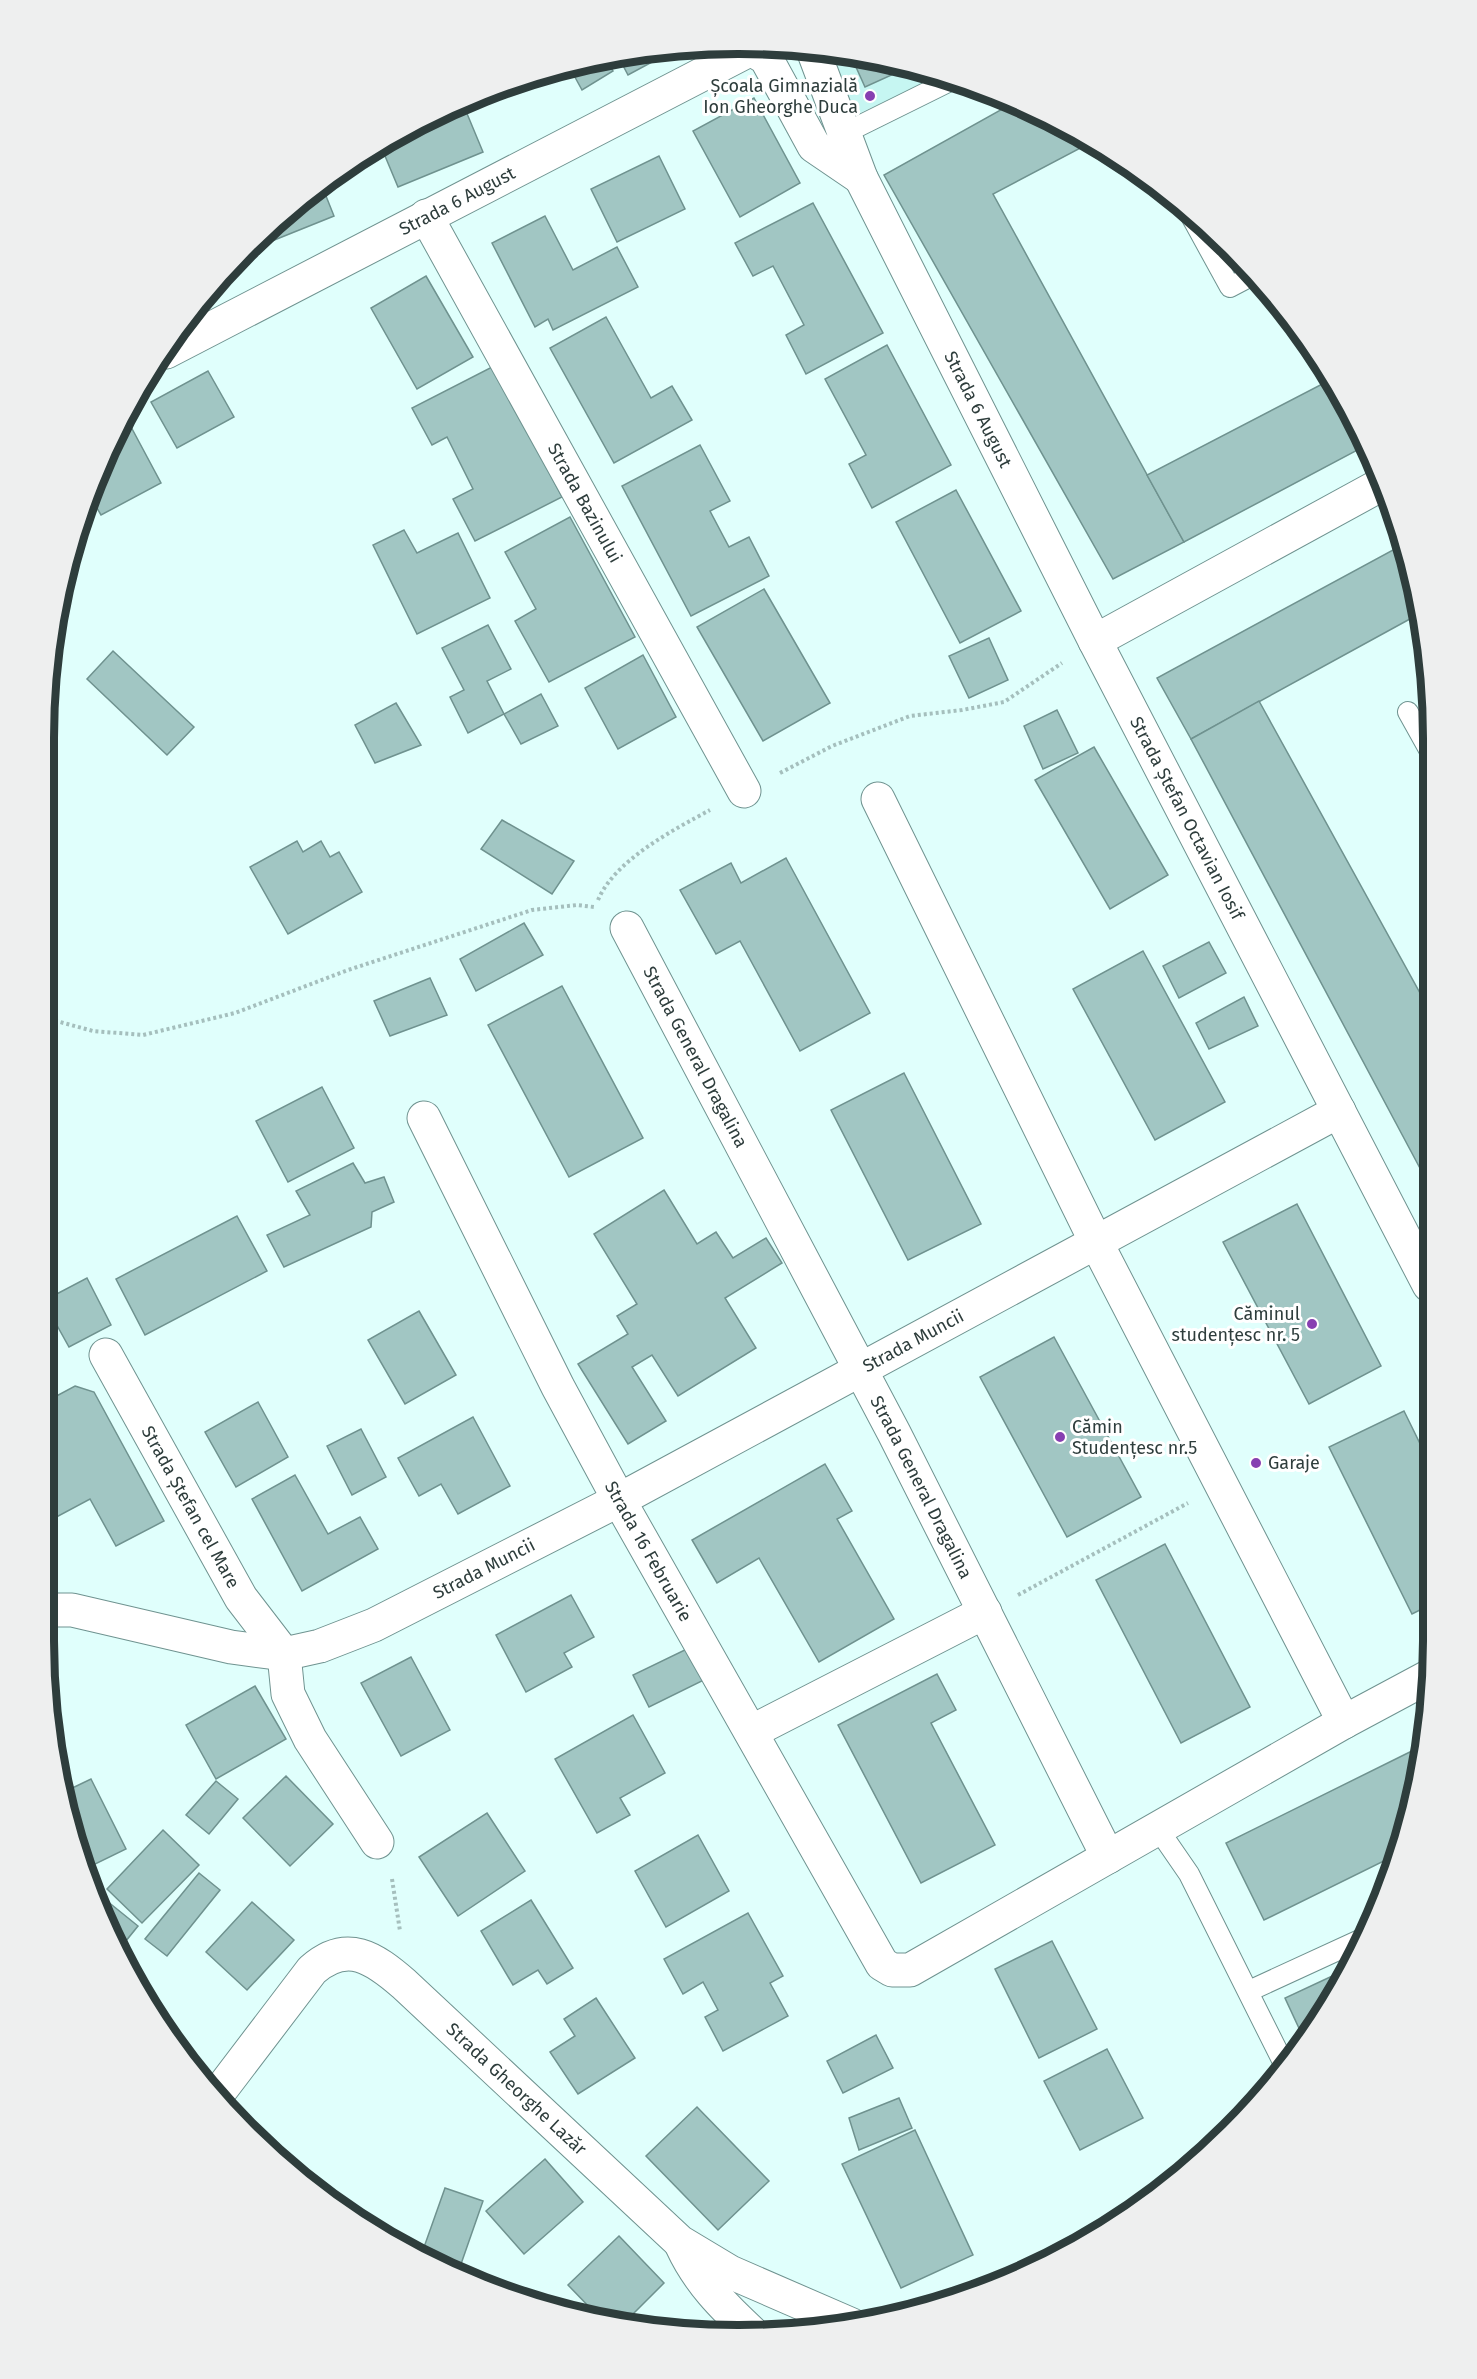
<svg xmlns="http://www.w3.org/2000/svg" width="1477" height="2379" font-family="'Fira Sans',sans-serif">
	<style>
		.built { fill: #c6f6f2 }
		.building { fill: #a1c6c3; stroke: #6f928f; stroke-width: 1.5 }
		.lines { fill: none; stroke-linecap: round; stroke-linejoin: round }
		.service-casing { stroke: #6f9390; stroke-width: 22 }
		.minor-casing { stroke: #6f9390; stroke-width: 35 }
		.path { stroke: #a5bfbd; stroke-width: 4; stroke-dasharray: 3 3; stroke-linecap: butt }
		.service { stroke: #fff; stroke-width: 20 }
		.minor { stroke: #fff; stroke-width: 33 }
		.poi-dot { fill: #873fb1; stroke: #fff; stroke-width: 2 }
		.labels { text-anchor: middle; dominant-baseline: central; stroke-width: 6; stroke-linejoin: round; paint-order: stroke }
		.poi-label { font-size: 18px; fill: #2e3d3c; stroke: #fff; text-anchor: end }
		.street-label { font-size: 18px; fill: #2e3d3c; stroke: #fff }
		.rim { fill: none; stroke: #2e3d3c; stroke-width: 8 }
	</style>
	<rect width="100%" height="100%" fill="#e0fffc"/>
	<!-- built -->
	<path class="built" d="M833 53 919 67 941 76 851 117Z"/>
	<!-- building -->
	<g class="building">
		<path d="M678 48 628 75 618 56 648 49Z"/>
		<path d="M851 56 905 65 907 68 865 87Z"/>
		<path d="M606 59 613 71 582 90 570 68Z"/>
		<path d="M564 69 566 72 533 88 528 77Z"/>
		<path d="M754 98 800 183 740 217 693 131Z"/>
		<path d="M1013 103 1046 115 1090 143 993 194 1184 542 1113 579 884 175Z"/>
		<path d="M463 104 483 152 398 187 380 144 391 136Z"/>
		<path d="M659 156 685 209 617 242 591 189Z"/>
		<path d="M322 186 334 216 262 245 259 238 281 216Z"/>
		<path d="M813 203 883 333 806 374 786 335 804 325 773 266 753 276 735 243Z"/>
		<path d="M545 216 573 270 617 247 638 287 553 330 548 319 535 327 492 243Z"/>
		<path d="M426 276 473 357 417 389 371 308Z"/>
		<path d="M606 317 651 398 672 386 692 420 614 463 550 348Z"/>
		<path d="M887 345 951 465 872 508 849 464 866 455 825 379Z"/>
		<path d="M494 366 562 497 475 541 453 499 473 489 447 437 432 445 412 408Z"/>
		<path d="M208 371 234 417 177 448 151 402Z"/>
		<path d="M1330 380 1362 431 1367 445 1184 542 1147 475Z"/>
		<path d="M130 425 161 483 101 515 90 496 97 472 121 430Z"/>
		<path d="M700 445 730 501 710 511 729 547 749 537 769 576 691 616 622 486Z"/>
		<path d="M956 490 1021 611 960 643 896 522Z"/>
		<path d="M570 517 635 637 549 682 515 621 536 609 505 552Z"/>
		<path d="M404 530 417 553 458 533 490 598 417 634 373 545Z"/>
		<path d="M1404 544 1410 558 1419 614 1191 739 1157 678Z"/>
		<path d="M764 589 830 703 763 741 697 627Z"/>
		<path d="M488 625 511 669 487 681 504 714 468 733 450 697 464 690 442 648Z"/>
		<path d="M989 638 1008 680 969 698 949 656Z"/>
		<path d="M113 651 194 727 167 755 87 679Z"/>
		<path d="M643 655 676 717 618 749 585 688Z"/>
		<path d="M541 694 558 726 521 744 504 714Z"/>
		<path d="M1259 701 1431 1013 1430 1187 1191 739Z"/>
		<path d="M396 703 421 745 375 763 355 725Z"/>
		<path d="M1057 710 1078 753 1043 769 1024 726Z"/>
		<path d="M1094 747 1168 875 1110 909 1035 780Z"/>
		<path d="M502 820 574 861 552 894 481 849Z"/>
		<path d="M297 841 303 852 321 841 330 857 339 852 362 892 288 934 250 867Z"/>
		<path d="M786 858 870 1013 800 1051 740 941 716 954 680 890 731 863 741 883Z"/>
		<path d="M524 923 543 955 476 991 460 959Z"/>
		<path d="M1209 942 1226 973 1179 998 1163 966Z"/>
		<path d="M1143 951 1225 1102 1155 1140 1073 989Z"/>
		<path d="M430 978 447 1015 390 1036 374 1001Z"/>
		<path d="M562 986 643 1138 569 1177 488 1025Z"/>
		<path d="M1244 997 1258 1026 1209 1049 1196 1023Z"/>
		<path d="M904 1073 981 1224 908 1260 831 1110Z"/>
		<path d="M322 1087 354 1148 288 1182 256 1121Z"/>
		<path d="M353 1163 365 1183 384 1177 394 1202 372 1212 371 1227 284 1267 267 1235 310 1215 296 1191Z"/>
		<path d="M664 1190 697 1244 716 1232 733 1258 766 1238 782 1263 725 1298 756 1348 678 1396 652 1355 632 1367 666 1421 628 1444 578 1364 628 1334 617 1316 637 1304 594 1234Z"/>
		<path d="M1297 1204 1381 1366 1309 1404 1223 1242Z"/>
		<path d="M237 1216 267 1271 145 1335 116 1279Z"/>
		<path d="M87 1278 111 1325 69 1347 49 1311V1298Z"/>
		<path d="M419 1311 456 1375 405 1404 368 1340Z"/>
		<path d="M1054 1337 1141 1497 1067 1537 980 1377Z"/>
		<path d="M75 1386 94 1392 164 1521 116 1546 90 1499 49 1521V1400Z"/>
		<path d="M258 1402 288 1457 236 1487 205 1432Z"/>
		<path d="M1404 1411 1429 1462 1428 1606 1412 1614 1329 1447Z"/>
		<path d="M473 1417 510 1486 458 1514 441 1484 419 1496 398 1458Z"/>
		<path d="M361 1429 386 1477 352 1495 327 1446Z"/>
		<path d="M825 1464 852 1511 837 1519 894 1619 819 1662 759 1558 717 1583 692 1540Z"/>
		<path d="M295 1475 328 1534 360 1517 378 1549 302 1591 252 1499Z"/>
		<path d="M1165 1544 1250 1707 1181 1743 1096 1580Z"/>
		<path d="M571 1595 594 1637 564 1653 572 1667 526 1692 496 1635Z"/>
		<path d="M693 1646 708 1678 649 1707 633 1675Z"/>
		<path d="M411 1657 450 1730 401 1756 361 1683Z"/>
		<path d="M937 1674 956 1710 931 1723 995 1845 921 1883 838 1725Z"/>
		<path d="M255 1686 286 1739 216 1779 186 1725Z"/>
		<path d="M633 1715 665 1773 620 1798 630 1815 597 1833 555 1759Z"/>
		<path d="M1424 1745 1394 1856 1264 1920 1226 1843Z"/>
		<path d="M286 1776 333 1824 290 1866 243 1818Z"/>
		<path d="M91 1779 126 1849 83 1870 64 1792Z"/>
		<path d="M216 1781 238 1799 209 1834 186 1815Z"/>
		<path d="M487 1813 525 1871 458 1916 419 1857Z"/>
		<path d="M163 1830 199 1865 142 1923 107 1889Z"/>
		<path d="M698 1835 729 1891 666 1927 635 1871Z"/>
		<path d="M199 1873 220 1890 167 1956 145 1939Z"/>
		<path d="M531 1900 573 1968 547 1984 538 1970 513 1985 481 1931Z"/>
		<path d="M107 1901 138 1926 121 1947 102 1907Z"/>
		<path d="M252 1902 294 1940 247 1990 206 1952Z"/>
		<path d="M748 1913 783 1976 770 1983 788 2016 723 2051 705 2017 718 2010 703 1982 683 1994 664 1959Z"/>
		<path d="M1052 1941 1097 2029 1039 2058 995 1969Z"/>
		<path d="M1343 1971 1304 2039 1285 1998Z"/>
		<path d="M596 1998 635 2058 578 2094 550 2052 575 2036 564 2019Z"/>
		<path d="M876 2035 893 2068 843 2093 827 2061Z"/>
		<path d="M1107 2049 1143 2118 1080 2150 1044 2081Z"/>
		<path d="M899 2098 912 2128 859 2150 849 2118Z"/>
		<path d="M697 2107 769 2181 718 2230 646 2156Z"/>
		<path d="M915 2130 973 2255 901 2288 842 2164Z"/>
		<path d="M545 2159 583 2202 524 2254 486 2211Z"/>
		<path d="M445 2188 483 2201 461 2264 423 2250Z"/>
		<path d="M619 2236 664 2283 626 2321 597 2315 568 2285Z"/>
	</g>
	<g class="lines">
		<!-- service casing -->
		<g class="service-casing">
			<g id="service">
				<path d="M843 134 952 80"/>
				<path d="M1191 216 1230 287 1251 276"/>
				<path d="M1408 712 1432 755"/>
				<path d="M1158 1829 1189 1874 1286 2068"/>
				<path d="M1249 1991 1362 1939"/>
			</g>
		</g>
		<!-- minor casing -->
		<g class="minor-casing">
			<g id="minor">
				<path d="M751 49 766 58 814 146 861 178"/>
				<path id="s1" d="M813 50 861 178 1095 641 1429 1285"/>
				<path id="s2" d="M426 216 744 791"/>
				<path id="s3" d="M166 352 751 49 752 46"/>
				<path d="M1095 641 1382 484"/>
				<path d="M878 799 1097 1244 1344 1722"/>
				<path id="s4" d="M627 928 894 1433 1108 1857"/>
				<path id="s5" d="M424 1118 558 1387 619 1500 882 1964 892 1970H910L1344 1722 1428 1677"/>
				<path id="s6" d="M106 1355 241 1598 284 1654 288 1694 310 1739 377 1842"/>
				<path id="s7" d="M49 1610H72L231 1647 284 1654 320 1646 374 1625 619 1500 1339 1111"/>
				<path d="M751 1732 985 1612"/>
				<path id="s8" d="M217 2095 312 1970C347 1939 374 1958 404 1984L680 2242 730 2272 852 2325"/>
				<path d="M682 2246C698 2281 723 2306 751 2332"/>
			</g>
		</g>
		<!-- path -->
		<g class="path">
			<path d="M780 773 832 746 910 716 962 710 1004 702 1062 663"/>
			<path d="M598 900C615 860 673 830 710 810"/>
			<path d="M49 1019 93 1031 143 1035 235 1013 348 970 532 910 577 905 594 907"/>
			<path d="M1018 1595 1188 1503"/>
			<path d="M392 1879 400 1931"/>
		</g>
		<!-- service -->
		<use href="#service" class="service"/>
		<!-- minor -->
		<use href="#minor" class="minor"/>
	</g>
	<!-- markers -->
	<g class="poi-dot">
		<circle cx="870" cy="96" r="6"/>
		<circle cx="1312" cy="1324" r="6"/>
		<circle cx="1060" cy="1437" r="6"/>
		<circle cx="1256" cy="1463" r="6"/>
	</g>
	<g class="labels">
		<!-- poi labels -->
		<g class="poi-label">
			<text x="858" y="86">Școala Gimnazială<tspan x="858" dy="21">Ion Gheorghe Duca</tspan></text>
			<text x="1300" y="1314">Căminul<tspan x="1300" dy="21">studențesc nr. 5</tspan></text>
			<text x="1072" y="1427" text-anchor="start">Cămin<tspan x="1072" dy="21">Studențesc nr.5</tspan></text>
			<text x="1268" y="1463" text-anchor="start">Garaje</text>
		</g>
		<!-- street labels -->
		<g class="street-label">
			<text stroke="none"><textPath href="#s3" startOffset="328">Strada 6 August</textPath></text>
			<text stroke="none"><textPath href="#s1" startOffset="396">Strada 6 August</textPath></text>
			<text stroke="none"><textPath href="#s2" startOffset="328">Strada Bazinului</textPath></text>
			<text stroke="none"><textPath href="#s1" startOffset="855">Strada Ștefan Octavian Iosif</textPath></text>
			<text stroke="none"><textPath href="#s4" startOffset="146">Strada General Dragalina</textPath></text>
			<text stroke="none"><textPath href="#s7" startOffset="944">Strada Muncii</textPath></text>
			<text stroke="none"><textPath href="#s4" startOffset="632">Strada General Dragalina</textPath></text>
			<text stroke="none"><textPath href="#s6" startOffset="174">Strada Ștefan cel Mare</textPath></text>
			<text stroke="none"><textPath href="#s5" startOffset="488">Strada 16 Februarie</textPath></text>
			<text stroke="none"><textPath href="#s7" startOffset="458">Strada Muncii</textPath></text>
			<text stroke="none"><textPath href="#s8" startOffset="416">Strada Gheorghe Lazăr</textPath></text>
		</g>
	</g>
	<!-- crop -->
	<path d="M0 0H1477V2379H0ZM738 54H739A684 684 0 0 1 1423 738V1641A684 684 0 0 1 739 2325H738A684 684 0 0 1 54 1641V738A684 684 0 0 1 738 54Z" fill="#eeefef" fill-rule="evenodd"/>
	<path class="rim" d="M738 54H739A684 684 0 0 1 1423 738V1641A684 684 0 0 1 739 2325H738A684 684 0 0 1 54 1641V738A684 684 0 0 1 738 54Z"/>
</svg>
